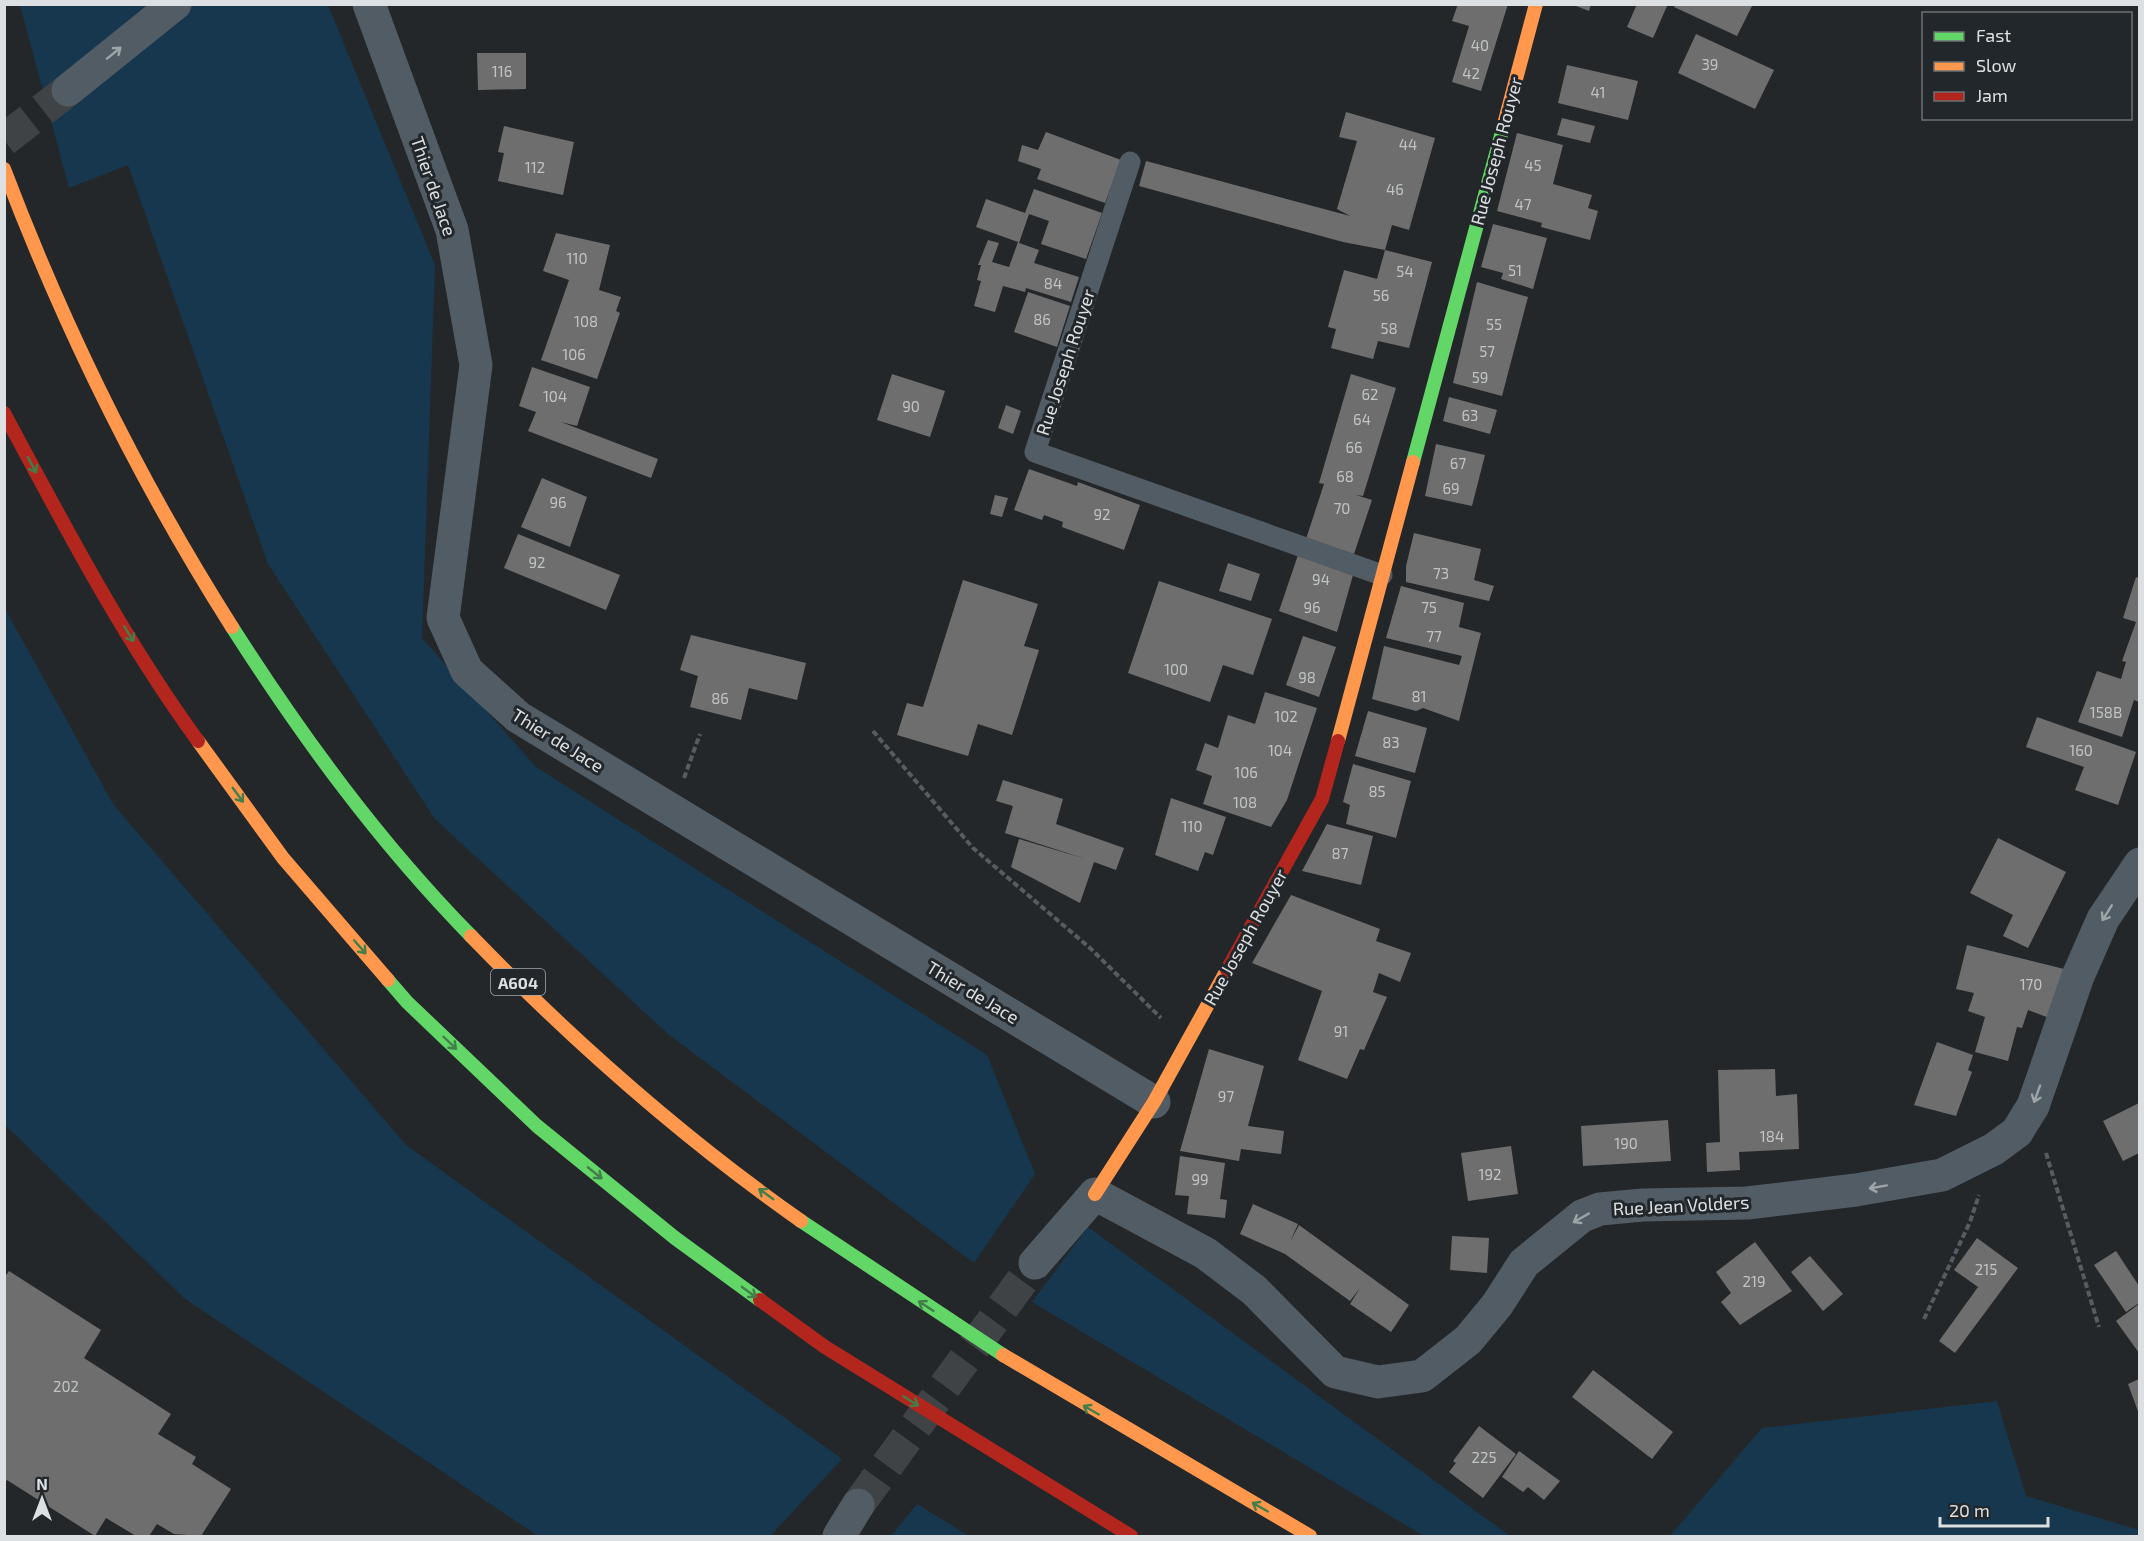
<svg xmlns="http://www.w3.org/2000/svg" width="2144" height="1541" font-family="'Exo 2',sans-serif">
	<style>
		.green { fill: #17374e }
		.building { fill: #6e6e6e }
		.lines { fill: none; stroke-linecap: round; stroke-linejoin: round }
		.street-tunnel { stroke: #404345; stroke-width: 33; stroke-dasharray: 33 16; stroke-linecap: butt }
		.path { stroke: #565d62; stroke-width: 4; stroke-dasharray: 6 3; stroke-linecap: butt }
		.lane { stroke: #525c64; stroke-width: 21 }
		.street { stroke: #525c64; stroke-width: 33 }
		.fast { stroke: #63d668; stroke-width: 14 }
		.slow { stroke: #ff974d; stroke-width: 14 }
		.jam { stroke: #b3261e; stroke-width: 14 }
		.oneway { stroke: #9ea5a9 }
		.oneway2 { stroke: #427e4a }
		.labels { text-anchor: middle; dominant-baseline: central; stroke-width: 6; stroke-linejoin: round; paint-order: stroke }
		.number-label { font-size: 15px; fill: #c1c4c5 }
		.shield { fill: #22272b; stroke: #a5a8ab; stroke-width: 1.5 }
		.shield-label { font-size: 16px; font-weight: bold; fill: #dde0e2 }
		.street-label { font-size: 18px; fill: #dde0e2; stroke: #22272b }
	</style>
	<rect width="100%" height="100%" fill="#242729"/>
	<!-- green -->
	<g class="green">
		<path d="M20 5H328L435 265 422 638 536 767 987 1055 1035 1174 974 1263 668 1034 435 819 268 564 128 165 69 188Z"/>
		<path d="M4 607 113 804 406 1145 842 1459 770 1536H538L184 1298 5 1125Z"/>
		<path d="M1088 1227 1510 1536H1424L1032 1302Z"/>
		<path d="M1997 1401 2026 1496 2139 1530V1536H1670L1762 1428Z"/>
		<path d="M917 1504 969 1536H891Z"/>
	</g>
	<!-- building -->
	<g class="building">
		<path d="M1458 4H1508L1481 91 1452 82 1469 26 1452 21Z"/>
		<path d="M1571 4H1591L1589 11Z"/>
		<path d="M1637 4 1667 6 1653 38 1627 27Z"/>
		<path d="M1675 4H1753L1737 36 1674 7Z"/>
		<path d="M1696 34 1774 70 1755 109 1678 73Z"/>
		<path d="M477 53H526V89L478 90Z"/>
		<path d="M1567 65 1638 81 1628 120 1558 103Z"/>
		<path d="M1346 112 1435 138 1409 230 1392 225 1385 250 1343 242 1139 186 1146 161 1350 216 1337 209 1357 141 1339 137Z"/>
		<path d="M1562 118 1595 126 1590 143 1557 135Z"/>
		<path d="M504 126 574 142 563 195 498 181 504 153 498 152Z"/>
		<path d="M1046 132 1121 160 1105 203 1037 179 1041 169 1018 161 1022 145 1038 150Z"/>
		<path d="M1517 133 1563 145 1553 184 1592 195 1588 208 1598 211 1590 240 1541 227 1542 223 1497 211Z"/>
		<path d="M1034 189 1102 213 1086 259 1041 244 1049 221 1029 214 1019 243 1039 250 1034 263 1079 277 1071 302 1026 288 1025 292 1003 286 995 312 974 306 981 281 977 280 981 265H978L988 240 999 243 992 262 1009 267 1018 242 976 227 986 199 1025 213Z"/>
		<path d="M1493 224 1547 238 1533 289 1501 279 1503 273 1481 267Z"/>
		<path d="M556 233 610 245 599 290 621 297 616 311 620 313 597 379 541 360 569 280 543 271Z"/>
		<path d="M1385 250 1432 262 1409 348 1378 341 1373 359 1331 348 1336 329 1328 327 1344 270 1377 279Z"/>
		<path d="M1477 282 1528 297 1502 396 1453 383Z"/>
		<path d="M1028 292 1070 306 1057 347 1014 332Z"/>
		<path d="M532 367 590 387 577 426 561 422 658 459 651 478 528 431 536 412 519 406Z"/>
		<path d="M892 374 945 391 930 437 877 420Z"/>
		<path d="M1351 374 1396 388 1363 496 1356 495 1372 500 1354 554 1306 539 1324 484 1319 483Z"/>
		<path d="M1449 397 1497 410 1490 434 1443 421Z"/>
		<path d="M1006 405 1021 411 1013 434 998 428Z"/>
		<path d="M1436 444 1485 455 1472 506 1425 496Z"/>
		<path d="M1029 469 1077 486 1078 482 1140 505 1124 550 1062 527 1063 522 1044 515 1042 520 1014 510Z"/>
		<path d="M542 478 587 497 570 547 521 527Z"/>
		<path d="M995 495 1008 498 1002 517 990 514Z"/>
		<path d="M1414 533 1481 549 1474 580 1494 586 1489 601 1406 582V566Z"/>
		<path d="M518 534 620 575 606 610 504 568Z"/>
		<path d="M1298 555 1353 575 1337 632 1279 611Z"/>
		<path d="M1228 563 1260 574 1251 601 1219 591Z"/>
		<path d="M2136 577 2139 578V702L2134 700 2122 737 2078 722 2097 671 2121 679 2126 662 2122 661 2136 622 2123 618Z"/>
		<path d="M963 580 1038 604 1024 646 1039 650 1012 735 978 724 968 756 897 735 907 703 923 707Z"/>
		<path d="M1159 581 1272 619 1253 675 1223 665 1210 702 1128 673Z"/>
		<path d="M1401 586 1464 603 1459 627 1481 633 1459 721 1423 708 1416 711 1372 699 1384 646 1459 665 1462 656 1386 638Z"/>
		<path d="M691 635 806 663 797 700 749 688 741 720 690 707 698 676 680 670Z"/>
		<path d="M1303 636 1336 647 1319 697 1286 685Z"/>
		<path d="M1265 692 1317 708 1287 800 1271 827 1203 804 1212 776 1196 770 1205 743 1218 748 1228 715 1255 724Z"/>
		<path d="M1368 711 1427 728 1415 773 1355 756Z"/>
		<path d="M2037 717 2136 752 2118 805 2075 790 2084 767 2026 747Z"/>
		<path d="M1353 764 1411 781 1396 838 1346 824 1350 805 1343 802Z"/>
		<path d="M1003 780 1063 799 1056 824 1124 848 1116 870 1094 862 1080 903 1011 867 1019 839 1086 859 1005 833 1013 806 996 801Z"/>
		<path d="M1171 798 1226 817 1213 855 1205 852 1198 871 1155 855Z"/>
		<path d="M1327 824 1373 836 1361 885 1302 871Z"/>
		<path d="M1998 838 2066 872 2028 948 2003 936 2013 915 1970 893Z"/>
		<path d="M1291 895 1380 929 1376 941 1411 953 1400 982 1379 973 1373 992 1387 997 1364 1050 1360 1049 1347 1079 1298 1060 1322 991 1252 963Z"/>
		<path d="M1967 945 2064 969 2052 1019 2028 1010 2022 1028 2017 1027 2008 1061 1975 1052 1985 1017 1968 1011 1974 993 1956 989Z"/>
		<path d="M1937 1042 1973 1055 1968 1070 1972 1072 1956 1116 1914 1105Z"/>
		<path d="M1209 1049 1264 1066 1248 1126 1284 1131 1281 1154 1241 1149 1239 1161 1180 1151Z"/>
		<path d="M1775 1069 1776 1096 1797 1094 1799 1149 1739 1152 1740 1170 1707 1172 1706 1143 1720 1142 1718 1070Z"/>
		<path d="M2139 1103V1153L2123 1161 2103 1121Z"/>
		<path d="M1668 1120 1671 1161 1583 1166 1581 1126Z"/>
		<path d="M1511 1146 1518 1194 1468 1201 1461 1153Z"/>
		<path d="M1180 1156 1225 1163 1220 1199 1227 1200 1225 1218 1187 1214 1189 1196 1175 1195Z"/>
		<path d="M1253 1204 1298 1224 1290 1242 1299 1225 1409 1305 1391 1332 1350 1304 1360 1288 1350 1301 1285 1254 1240 1234Z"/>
		<path d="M1452 1236 1489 1238 1487 1273 1450 1270Z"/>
		<path d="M1977 1238 2018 1268 1955 1353 1939 1341 1978 1287 1954 1270Z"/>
		<path d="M1755 1242 1792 1291 1740 1325 1721 1302 1731 1293 1716 1272Z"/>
		<path d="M2116 1251 2139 1286V1303L2126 1312 2094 1265Z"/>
		<path d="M1810 1256 1843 1294 1823 1311 1791 1272Z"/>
		<path d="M9 1271 101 1330 84 1358 171 1414 158 1434 196 1457 192 1464 231 1489 201 1536 174 1534 157 1524 149 1536H136L106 1518 95 1536 7 1480 4 1484V1278Z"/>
		<path d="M2139 1304V1353L2116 1321Z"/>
		<path d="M1593 1370 1673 1432 1652 1459 1572 1397Z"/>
		<path d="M2139 1379V1414L2128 1384Z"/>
		<path d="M1479 1426 1516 1454 1483 1498 1449 1472 1456 1463 1453 1461Z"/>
		<path d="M1519 1451 1560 1481 1544 1500 1528 1487 1523 1492 1502 1477Z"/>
	</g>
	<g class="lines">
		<!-- street-tunnel -->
		<g class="street-tunnel">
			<path d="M4 140 68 90"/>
			<path d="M858 1505 1035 1263"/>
		</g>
		<!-- path -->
		<g class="path">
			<path d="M873 731 973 848 1090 948 1161 1018"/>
			<path d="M684 778 700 734"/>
			<path d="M2046 1153 2099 1327"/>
			<path d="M1924 1319 1970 1222 1979 1195"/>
		</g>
		<!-- lane -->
		<path class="lane" d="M1130 162 1035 452 1382 575"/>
		<!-- street -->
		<g class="street">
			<path d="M369 4 452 230 476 365 443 618 467 671 518 717 1154 1102"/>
			<path d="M68 90 175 4"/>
			<path d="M1035 1263 1095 1194 1205 1253 1254 1290 1335 1372 1378 1382 1422 1376 1468 1340 1497 1305 1524 1263 1582 1216 1600 1209 1643 1205 1747 1203 1856 1190 1942 1175 1994 1149 2017 1132 2033 1106 2078 976 2103 919 2140 864"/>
			<path d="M839 1536 858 1505"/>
		</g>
		<!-- fast -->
		<g class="fast">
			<path d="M1413 462 1503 128"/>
			<path d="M232 627C303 738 379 842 471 936"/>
			<path d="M388 980 407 1002 537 1126 675 1238 760 1300"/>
			<path d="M801 1221 1003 1355"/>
		</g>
		<!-- slow -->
		<g class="slow">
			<path d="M1503 128 1536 4"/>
			<path d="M4 169C65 330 140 482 232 627"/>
			<path d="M198 741 283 858 388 980"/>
			<path d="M1338 741 1413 462"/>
			<path d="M471 936C571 1039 683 1138 801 1221"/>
			<path d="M1095 1194 1154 1102 1227 970"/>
			<path d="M1003 1355 1310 1536"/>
		</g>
		<!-- jam -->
		<g class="jam">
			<path d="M4 413C64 525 123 638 198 741"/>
			<path d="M1227 970 1322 799 1338 741"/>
			<path d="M760 1300 825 1347 1131 1536"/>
		</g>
	</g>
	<!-- one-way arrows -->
	<defs><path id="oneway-shaft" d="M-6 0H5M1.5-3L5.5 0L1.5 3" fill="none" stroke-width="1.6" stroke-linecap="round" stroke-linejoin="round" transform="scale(1.5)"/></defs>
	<g class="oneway">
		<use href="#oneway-shaft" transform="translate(114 53) rotate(-39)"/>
		<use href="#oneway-shaft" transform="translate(2107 913) rotate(122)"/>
		<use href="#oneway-shaft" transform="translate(2037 1094) rotate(110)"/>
		<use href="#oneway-shaft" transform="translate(1878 1187) rotate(170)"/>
		<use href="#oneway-shaft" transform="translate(1581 1218) rotate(150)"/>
	</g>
	<g class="oneway2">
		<use href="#oneway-shaft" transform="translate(32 465) rotate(62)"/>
		<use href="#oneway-shaft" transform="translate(129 634) rotate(58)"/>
		<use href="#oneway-shaft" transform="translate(238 795) rotate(54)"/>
		<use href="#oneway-shaft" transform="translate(360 947) rotate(49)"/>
		<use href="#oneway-shaft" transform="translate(450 1043) rotate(44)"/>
		<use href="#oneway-shaft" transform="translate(595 1173) rotate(39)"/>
		<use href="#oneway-shaft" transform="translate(766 1194) rotate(-144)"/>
		<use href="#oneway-shaft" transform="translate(749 1292) rotate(36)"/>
		<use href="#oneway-shaft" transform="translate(926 1306) rotate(-147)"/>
		<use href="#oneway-shaft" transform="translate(911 1401) rotate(32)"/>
		<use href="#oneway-shaft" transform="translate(1091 1410) rotate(-150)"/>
		<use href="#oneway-shaft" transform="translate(1260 1507) rotate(-150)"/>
	</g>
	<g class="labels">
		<!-- number labels -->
		<g class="number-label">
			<text x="1480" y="45">40</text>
			<text x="1710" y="64">39</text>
			<text x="502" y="71">116</text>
			<text x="1471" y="73">42</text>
			<text x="1598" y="92">41</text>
			<text x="1408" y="144">44</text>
			<text x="1533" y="165">45</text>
			<text x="535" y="167">112</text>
			<text x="1395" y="189">46</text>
			<text x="1523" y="204">47</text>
			<text x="577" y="258">110</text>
			<text x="1515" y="270">51</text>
			<text x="1405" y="271">54</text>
			<text x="1053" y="283">84</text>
			<text x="1381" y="295">56</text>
			<text x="1042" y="319">86</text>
			<text x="586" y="321">108</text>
			<text x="1494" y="324">55</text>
			<text x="1389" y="328">58</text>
			<text x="1487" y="351">57</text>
			<text x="574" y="354">106</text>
			<text x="1480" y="377">59</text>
			<text x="1370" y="394">62</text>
			<text x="555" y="396">104</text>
			<text x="911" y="406">90</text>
			<text x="1470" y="415">63</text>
			<text x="1362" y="419">64</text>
			<text x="1354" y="447">66</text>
			<text x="1458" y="463">67</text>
			<text x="1345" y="476">68</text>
			<text x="1451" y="488">69</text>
			<text x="558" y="502">96</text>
			<text x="1342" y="508">70</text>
			<text x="1102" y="514">92</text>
			<text x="537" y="562">92</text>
			<text x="1441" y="573">73</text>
			<text x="1321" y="579">94</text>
			<text x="1312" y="607">96</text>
			<text x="1429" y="607">75</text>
			<text x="1434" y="636">77</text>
			<text x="1176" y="669">100</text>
			<text x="1307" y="677">98</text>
			<text x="1419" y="696">81</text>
			<text x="720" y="698">86</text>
			<text x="2106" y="712">158B</text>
			<text x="1286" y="716">102</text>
			<text x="1391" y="742">83</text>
			<text x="1280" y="750">104</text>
			<text x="2081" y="750">160</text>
			<text x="1246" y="772">106</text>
			<text x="1377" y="791">85</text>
			<text x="1245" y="802">108</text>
			<text x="1192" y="826">110</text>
			<text x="1340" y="853">87</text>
			<text x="2031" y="984">170</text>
			<text x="1341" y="1031">91</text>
			<text x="1226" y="1096">97</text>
			<text x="1772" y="1136">184</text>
			<text x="1626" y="1143">190</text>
			<text x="1490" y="1174">192</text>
			<text x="1200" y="1179">99</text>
			<text x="1986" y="1269">215</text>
			<text x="1754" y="1281">219</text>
			<text x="66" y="1386">202</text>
			<text x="1484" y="1457">225</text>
		</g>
		<!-- shield labels -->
		<rect class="shield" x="491" y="969" width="54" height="26" rx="4.5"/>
		<g class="shield-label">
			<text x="518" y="982">A604</text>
		</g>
		<!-- street labels -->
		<g class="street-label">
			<text transform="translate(1496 151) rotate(-75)">Rue Joseph Rouyer</text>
			<text transform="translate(434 186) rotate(71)">Thier de Jace</text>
			<text transform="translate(1065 362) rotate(-72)">Rue Joseph Rouyer</text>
			<text transform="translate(558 740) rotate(32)">Thier de Jace</text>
			<text transform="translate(1245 937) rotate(-61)">Rue Joseph Rouyer</text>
			<text transform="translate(973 992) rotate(31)">Thier de Jace</text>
			<text transform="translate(1681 1205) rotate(-3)">Rue Jean Volders</text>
		</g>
	</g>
	<!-- border -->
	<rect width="2144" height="1541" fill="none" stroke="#dde0e2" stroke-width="12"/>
	<!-- legend -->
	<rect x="1922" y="12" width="210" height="108" fill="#22272b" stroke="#6d7174" stroke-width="1.5"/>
	<rect x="1934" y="32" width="30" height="9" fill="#63d668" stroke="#6d7174" stroke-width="1.5"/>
	<text x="1976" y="42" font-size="18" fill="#dde0e2">Fast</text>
	<rect x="1934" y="62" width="30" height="9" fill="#ff974d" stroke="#6d7174" stroke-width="1.5"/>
	<text x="1976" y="72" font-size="18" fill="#dde0e2">Slow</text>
	<rect x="1934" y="92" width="30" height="9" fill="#b3261e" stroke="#6d7174" stroke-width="1.5"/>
	<text x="1976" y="102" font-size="18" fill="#dde0e2">Jam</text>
	<!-- north arrow -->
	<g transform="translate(42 1499)" stroke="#22272b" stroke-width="4.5" paint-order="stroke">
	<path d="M0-4.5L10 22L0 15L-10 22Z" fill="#dde0e2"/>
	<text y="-9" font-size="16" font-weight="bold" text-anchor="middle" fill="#dde0e2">N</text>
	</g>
	<!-- scale -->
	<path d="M1940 1517v9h108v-9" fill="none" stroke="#dde0e2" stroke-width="3"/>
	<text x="1949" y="1517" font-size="18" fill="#dde0e2" stroke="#22272b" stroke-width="4.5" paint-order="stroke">20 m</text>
</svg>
